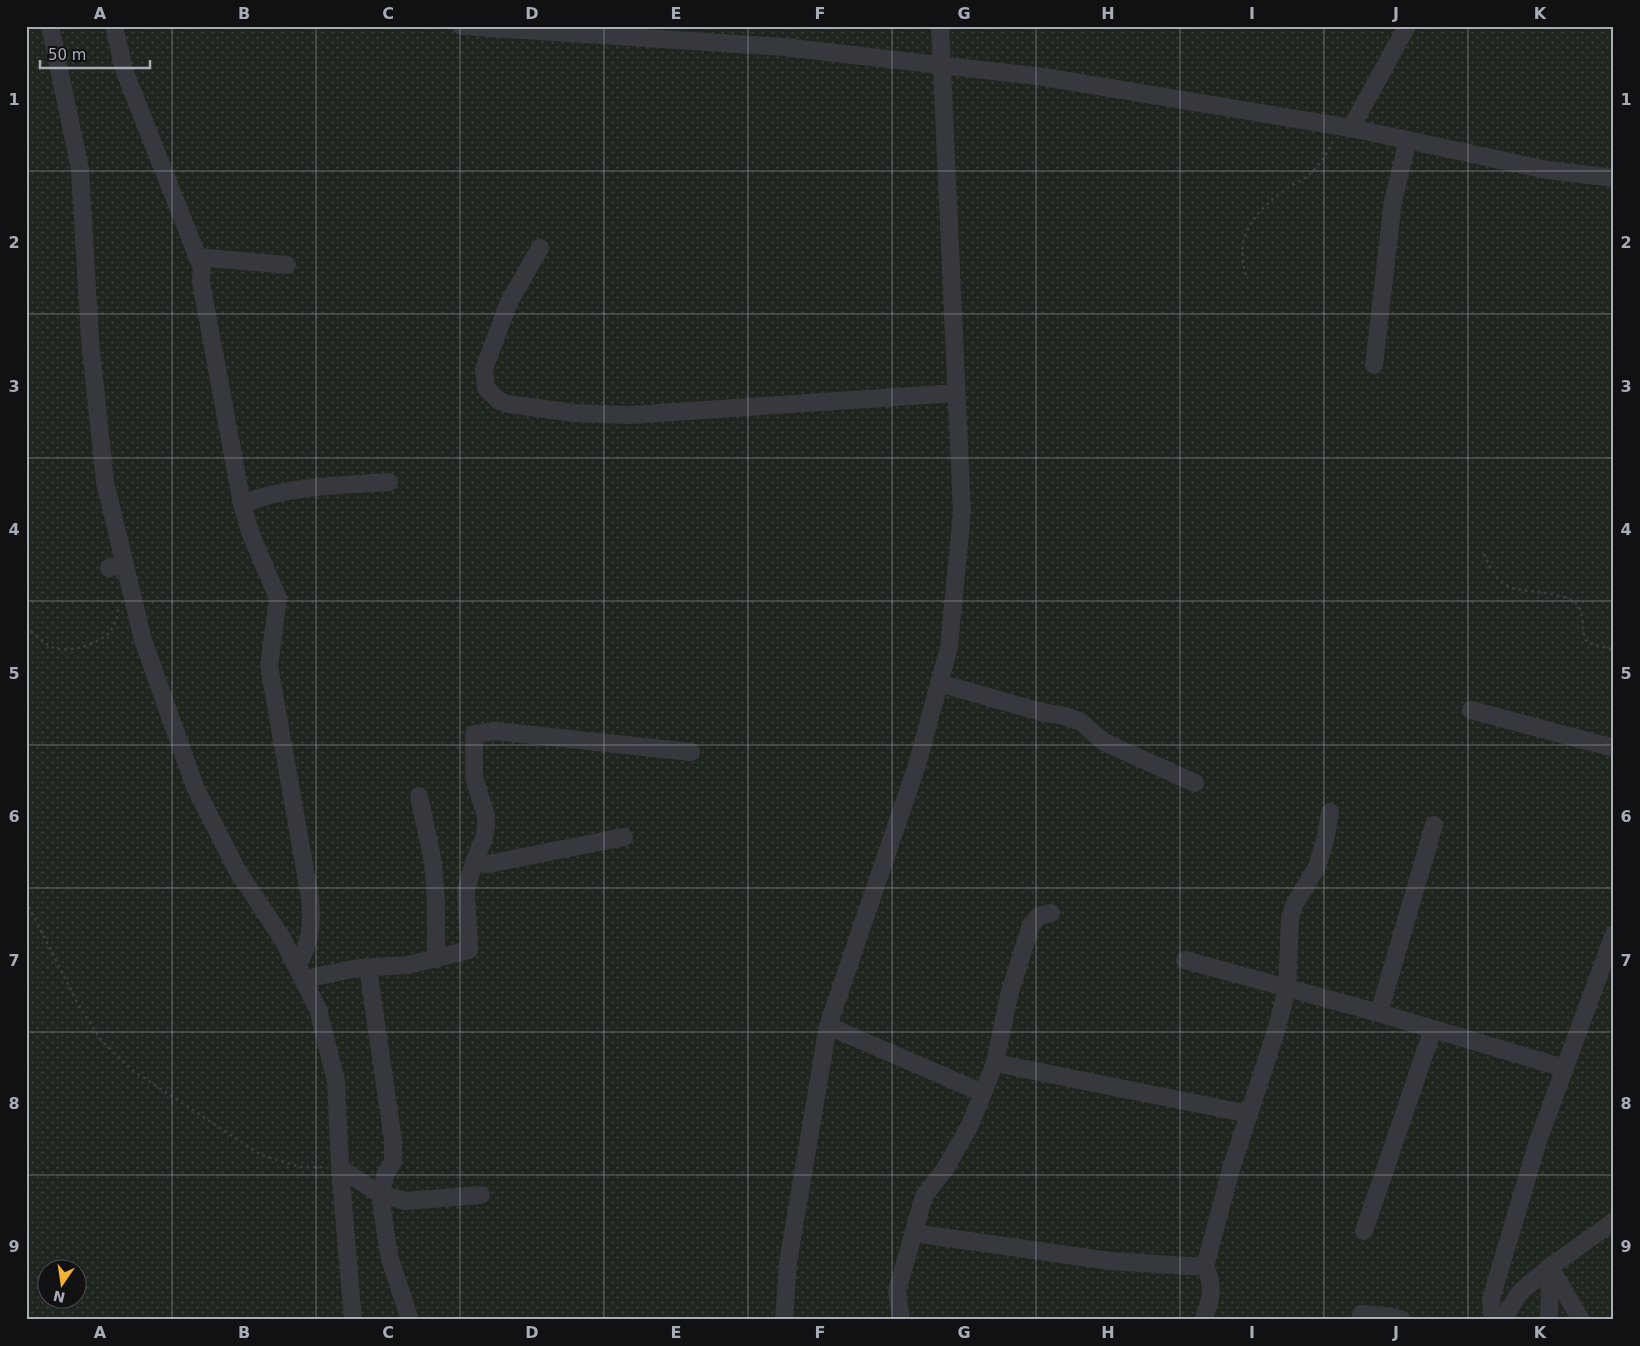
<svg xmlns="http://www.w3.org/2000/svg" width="1640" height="1346" font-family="'DejaVu Sans',sans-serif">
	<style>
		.grass { fill: url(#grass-dots); fill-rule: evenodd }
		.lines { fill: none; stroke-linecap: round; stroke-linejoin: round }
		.path { stroke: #3d3f44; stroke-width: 2.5; stroke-dasharray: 2.5 4; stroke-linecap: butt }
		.minor { stroke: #37383d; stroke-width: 18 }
		.grid { fill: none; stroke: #a8adb8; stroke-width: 1; stroke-opacity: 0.55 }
		.neatline { fill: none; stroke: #a8adb8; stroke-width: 2 }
		.grid-label { font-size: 16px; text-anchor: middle; font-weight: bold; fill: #a8adb8 }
	</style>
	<defs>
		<pattern id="grass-dots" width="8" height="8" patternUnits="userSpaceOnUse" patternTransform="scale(1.25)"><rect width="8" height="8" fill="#1e261f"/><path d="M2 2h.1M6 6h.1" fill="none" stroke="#3c433d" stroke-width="1.8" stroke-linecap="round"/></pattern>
	</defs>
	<rect width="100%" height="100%" fill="#161618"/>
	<!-- grass -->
	<path class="grass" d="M26 26H1614V1320H26ZM48 1268H78V1298H48Z"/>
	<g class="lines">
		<!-- path -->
		<g class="path">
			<path d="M1246 275C1234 237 1254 211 1286 189 1293 184 1302 180 1309 175 1319 166 1328 153 1333 141"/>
			<path d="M1484 554C1503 601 1521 585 1559 596 1563 597 1569 598 1573 601 1588 612 1578 630 1588 643L1614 650"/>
			<path d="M26 627C35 634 44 644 54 648 70 653 101 644 111 630 116 624 118 616 118 609"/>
			<path d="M26 901 78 1004 101 1040 132 1070 261 1155 300 1167H324"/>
		</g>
		<!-- minor -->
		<g class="minor">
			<path d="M50 26 80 169 90 340 105 482 143 640 195 787 237 870 282 938 318 1009 336 1081 340 1168 353 1320"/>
			<path d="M114 26 124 70 202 268 201 282 242 504 250 532 278 598 269 666 310 898C313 927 310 942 297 967"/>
			<path d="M461 26 784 47 1044 77 1351 128 1547 170 1614 178"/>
			<path d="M1351 128 1407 26"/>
			<path d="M540 248 509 302 484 369 486 388 499 401 508 404 574 413 630 415 956 393"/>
			<path d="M197 257 287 265"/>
			<path d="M1374 365 1393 201 1408 140"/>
			<path d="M242 504C291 485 336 486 389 482"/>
			<path d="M109 568 125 564"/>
			<path d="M939 683 1041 712 1065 716 1081 722 1104 742 1195 783"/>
			<path d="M1471 710 1614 748"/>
			<path d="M419 796 433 862 436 901V959"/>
			<path d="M474 862 488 864 624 837"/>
			<path d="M1185 960 1379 1013 1564 1068"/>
			<path d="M368 968 393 1140V1162L386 1173 380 1194 389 1256 410 1320"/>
			<path d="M304 979 358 968 408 965 469 950 466 890 474 862 484 838 486 826V816L474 777V734L495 731 691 752"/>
			<path d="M1379 1013 1434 825"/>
			<path d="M828 1026 983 1093"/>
			<path d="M995 1063 1249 1114"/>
			<path d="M340 1168 380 1194 405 1201 481 1195"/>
			<path d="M1364 1231 1433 1029"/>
			<path d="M913 1233 1110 1261 1205 1267C1215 1286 1211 1301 1203 1320"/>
			<path d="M1205 1267 1231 1169 1276 1031 1287 989 1290 919 1294 905 1317 867 1325 840 1330 812"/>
			<path d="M1550 1267 1581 1320"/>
			<path d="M1361 1314 1388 1316 1402 1320"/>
			<path d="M784 1320 788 1262 828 1026 917 765 949 647 962 512 940 26"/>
			<path d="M901 1320 897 1291 924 1196 945 1169 970 1125 995 1063 1009 995 1031 925 1039 916 1051 913"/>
			<path d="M1493 1320 1491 1299 1538 1141 1614 934"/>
			<path d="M1503 1320 1520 1292 1550 1267 1614 1221"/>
			<path d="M1549 1320 1550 1267"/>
		</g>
	</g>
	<!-- grid -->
	<path class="grid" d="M172 26V1320M316 26V1320M460 26V1320M604 26V1320M748 26V1320M892 26V1320M1036 26V1320M1180 26V1320M1324 26V1320M1468 26V1320M26 171H1614M26 314H1614M26 458H1614M26 601H1614M26 745H1614M26 888H1614M26 1032H1614M26 1175H1614"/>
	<!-- border -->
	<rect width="1640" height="1346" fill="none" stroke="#111113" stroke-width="55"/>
	<!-- north arrow -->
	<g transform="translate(62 1284) rotate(193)"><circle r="24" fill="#111113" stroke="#4d4f55"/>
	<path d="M0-4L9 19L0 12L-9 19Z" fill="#f2b134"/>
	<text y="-8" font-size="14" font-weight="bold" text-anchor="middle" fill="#a8adb8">N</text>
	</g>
	<!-- scale -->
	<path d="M40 60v8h110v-8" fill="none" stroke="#a8adb8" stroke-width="2.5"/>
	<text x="48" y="60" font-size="15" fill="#a8adb8" stroke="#111113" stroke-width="4" paint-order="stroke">50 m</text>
	<rect x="28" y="28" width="1584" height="1290" class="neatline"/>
	<g class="grid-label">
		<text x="100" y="19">A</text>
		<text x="244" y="19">B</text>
		<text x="388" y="19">C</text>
		<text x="532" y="19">D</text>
		<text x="676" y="19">E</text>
		<text x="820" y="19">F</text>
		<text x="964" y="19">G</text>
		<text x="1108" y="19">H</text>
		<text x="1252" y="19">I</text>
		<text x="1396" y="19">J</text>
		<text x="1540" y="19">K</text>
		<text x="14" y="105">1</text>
		<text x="1626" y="105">1</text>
		<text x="14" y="248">2</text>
		<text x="1626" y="248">2</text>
		<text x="14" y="392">3</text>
		<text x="1626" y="392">3</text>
		<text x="14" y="535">4</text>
		<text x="1626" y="535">4</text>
		<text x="14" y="679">5</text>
		<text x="1626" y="679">5</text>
		<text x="14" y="822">6</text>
		<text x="1626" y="822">6</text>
		<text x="14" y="966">7</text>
		<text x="1626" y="966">7</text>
		<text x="14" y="1109">8</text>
		<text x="1626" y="1109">8</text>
		<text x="14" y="1252">9</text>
		<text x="1626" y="1252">9</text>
		<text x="100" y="1338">A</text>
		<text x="244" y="1338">B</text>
		<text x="388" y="1338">C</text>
		<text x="532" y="1338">D</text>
		<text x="676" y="1338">E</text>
		<text x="820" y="1338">F</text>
		<text x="964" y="1338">G</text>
		<text x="1108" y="1338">H</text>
		<text x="1252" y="1338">I</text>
		<text x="1396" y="1338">J</text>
		<text x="1540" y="1338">K</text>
	</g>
</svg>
